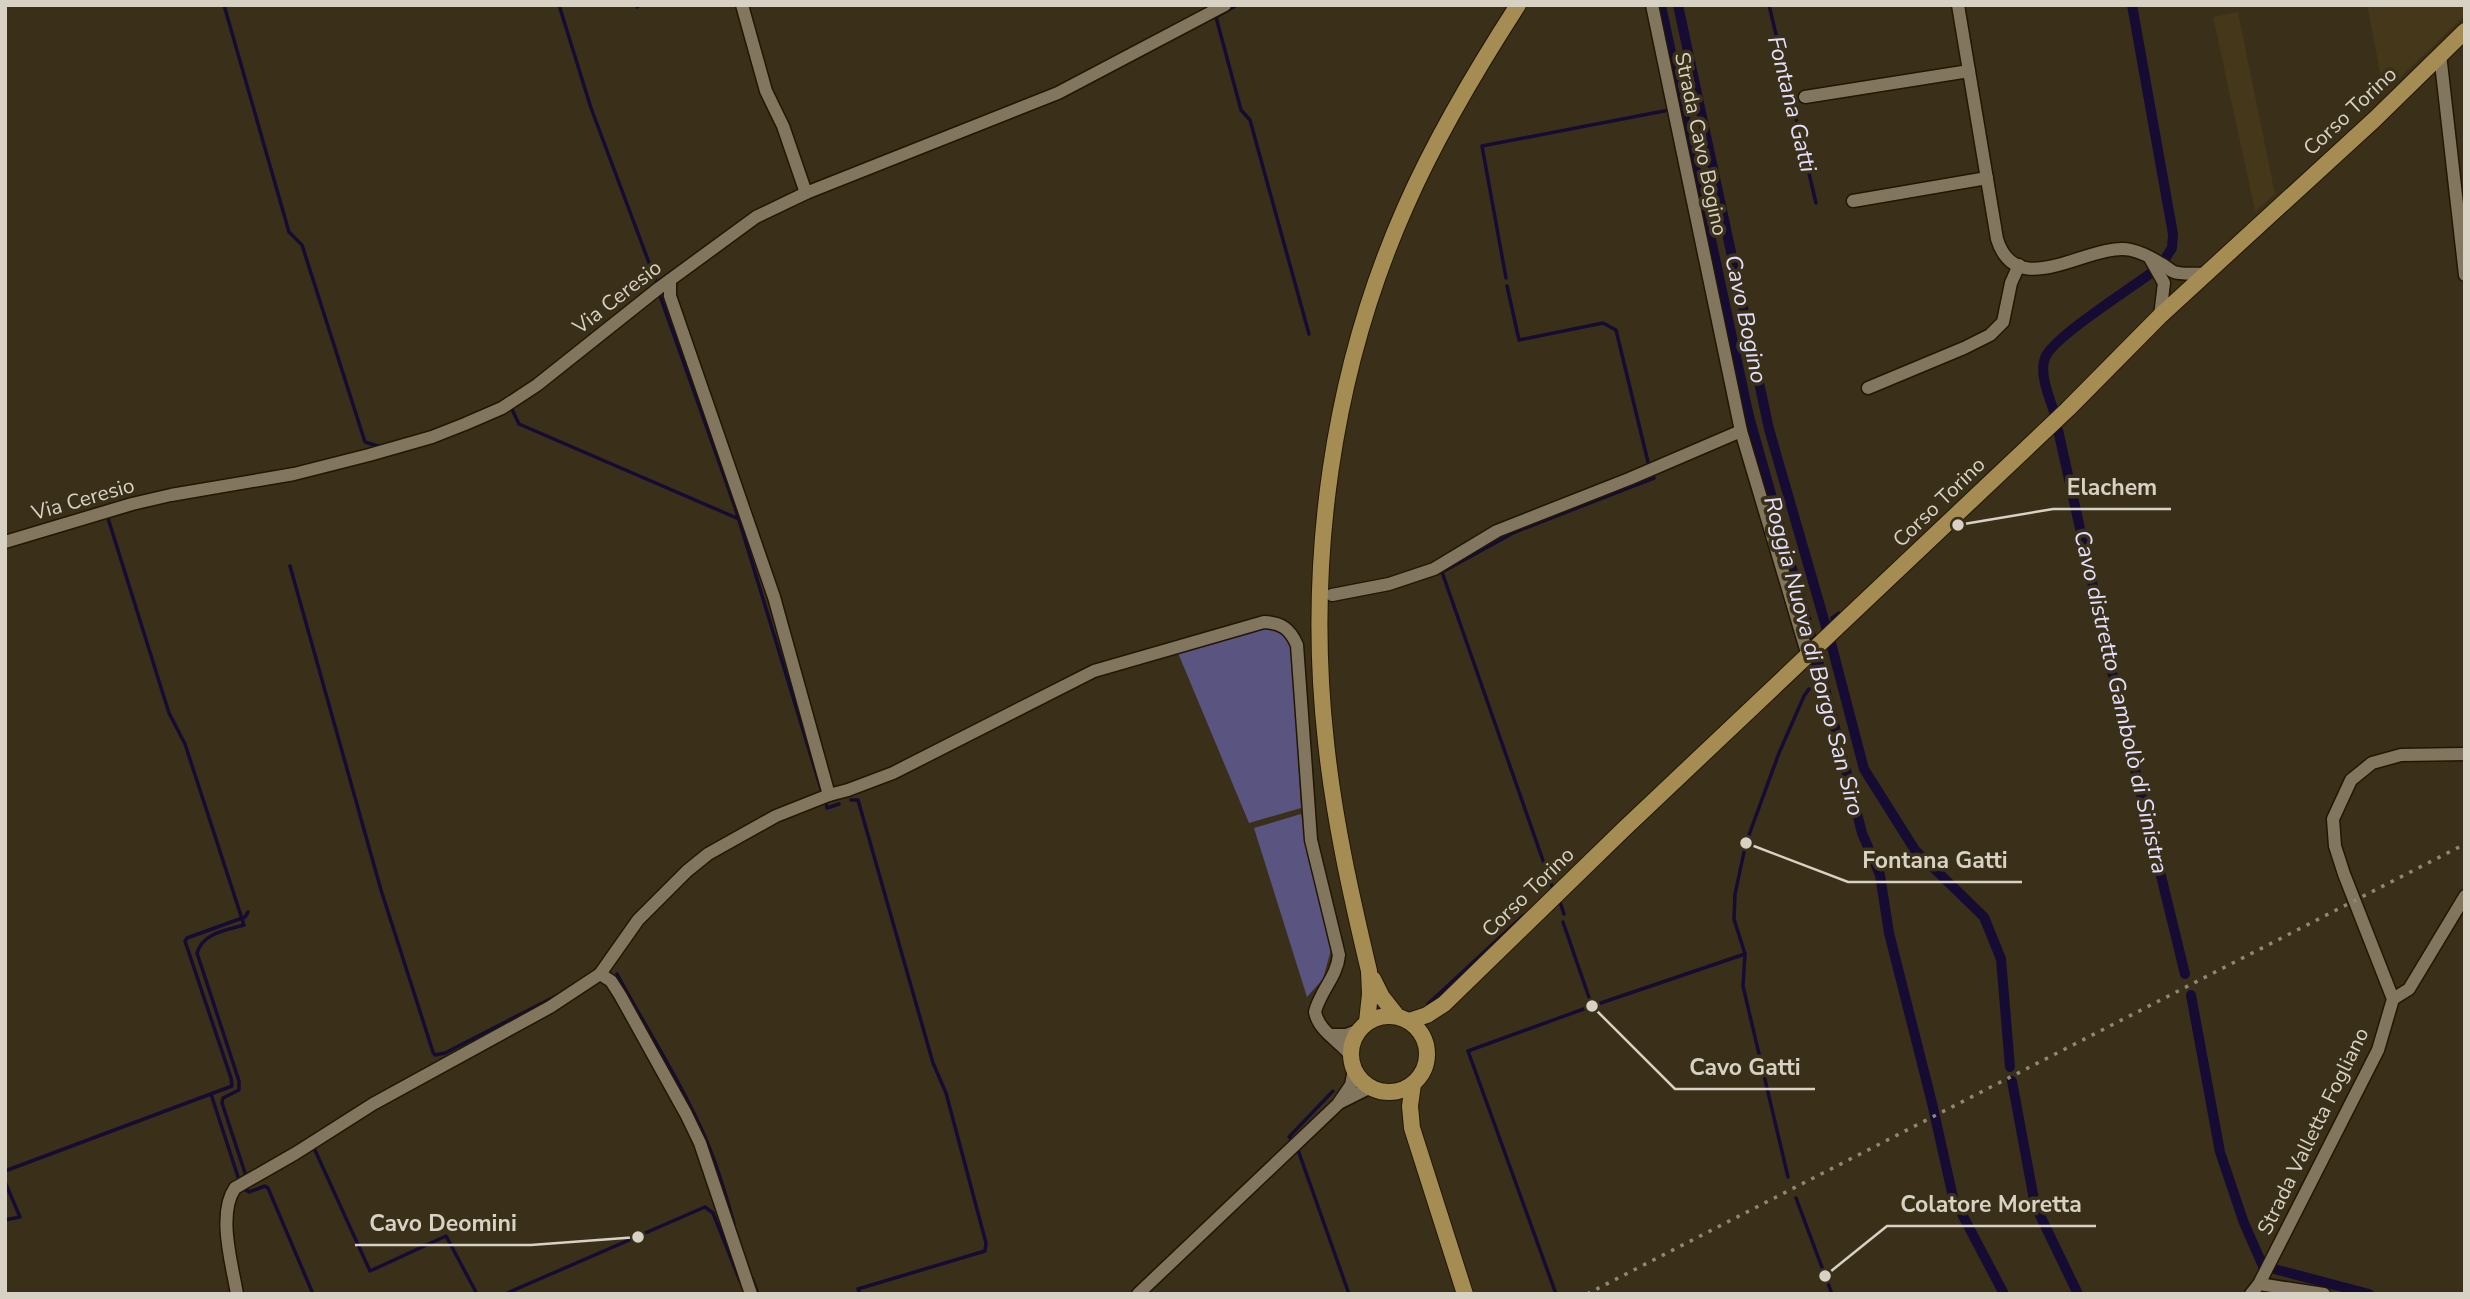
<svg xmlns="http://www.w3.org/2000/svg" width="2470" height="1299" font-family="'Nunito Sans',sans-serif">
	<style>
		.built { fill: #44371a }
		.forest { fill: #5a5481 }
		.water { fill: #160c33 }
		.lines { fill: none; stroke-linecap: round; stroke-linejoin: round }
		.stream { stroke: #160c33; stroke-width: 3.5 }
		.canal { stroke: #160c33; stroke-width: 10 }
		.minor-casing { stroke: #211703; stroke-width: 15 }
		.major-casing { stroke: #211703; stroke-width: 18 }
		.minor { stroke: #82775e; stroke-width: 12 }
		.major { stroke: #a58c52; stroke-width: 16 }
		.rail { stroke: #908876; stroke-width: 3.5; stroke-dasharray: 3.5 7; stroke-linecap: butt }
		.labels { text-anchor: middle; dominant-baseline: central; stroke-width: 7; stroke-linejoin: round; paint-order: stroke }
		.street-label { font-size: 21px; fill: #d8d2c5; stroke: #3a3019 }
		.water-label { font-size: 23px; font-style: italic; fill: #e3e0ff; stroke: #3a3019 }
		.leader { fill: none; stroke: #d8d2c5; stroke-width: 2.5 }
		.callout-dot { fill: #d8d2c5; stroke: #3a3019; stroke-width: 2.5 }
		.callout-label { font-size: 23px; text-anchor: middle; font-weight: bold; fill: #d8d2c5; stroke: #3a3019; stroke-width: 7; stroke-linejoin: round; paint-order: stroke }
	</style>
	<rect width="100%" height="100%" fill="#3a3019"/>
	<!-- built -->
	<g class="built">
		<path d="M2367 5H2465V15L2384 93Z"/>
		<path d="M2238 12 2275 194 2255 211 2213 17Z"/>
	</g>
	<!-- forest -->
	<g class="forest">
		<path d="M1261 627 1279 628 1291 643 1301 808 1249 823 1178 653Z"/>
		<path d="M1301 814 1332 946 1323 979 1307 997 1254 828Z"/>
	</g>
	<!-- water -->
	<path class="water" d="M1659 5H1666L1755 421 1746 423Z"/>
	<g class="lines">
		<!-- stream -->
		<g class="stream">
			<path d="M224 5 289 232 302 245 365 442 381 447"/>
			<path d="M559 5 591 108 657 284"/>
			<path d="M1237 5 1216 17 1241 110 1250 120 1309 334"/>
			<path d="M1769 5 1816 203"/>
			<path d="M637 7 640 5"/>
			<path d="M1506 278 1482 146 1669 110V107"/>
			<path d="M1507 286 1519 340 1603 323 1616 330 1649 466"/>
			<path d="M659 293 735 507 821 789"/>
			<path d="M511 407 519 424 739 519"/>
			<path d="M107 515 169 713 185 744 244 925C226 930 203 933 197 953L239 1081V1090L223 1098 222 1103 246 1176"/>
			<path d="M290 566 381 890 433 1052 435 1055 445 1053 556 996"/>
			<path d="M1833 624 1832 618 1839 613"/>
			<path d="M1812 662 1819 687"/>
			<path d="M851 800H858L933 1063 946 1093 986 1243 985 1251 858 1289 860 1294"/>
			<path d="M826 803 827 808 839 804"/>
			<path d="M1553 889 1442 572 1515 532 1654 478 1651 474"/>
			<path d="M1560 902 1564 914"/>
			<path d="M1563 922 1592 1006"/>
			<path d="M617 974C646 1028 680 1080 705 1137 717 1165 726 1195 734 1224"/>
			<path d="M1428 1004 1524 915"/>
			<path d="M211 1094 239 1180"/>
			<path d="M1294 1141 1289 1137 1333 1091"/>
			<path d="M314 1148 370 1271 446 1236 477 1294"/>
			<path d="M1298 1150 1349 1294"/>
			<path d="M5 1171 232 1086 231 1078 185 941 187 938 245 917 248 912"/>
			<path d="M1788 1177 1743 986 1745 954 1734 919 1735 894 1746 843 1779 753 1804 696 1809 689"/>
			<path d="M5 1182 20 1217 5 1220"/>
			<path d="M243 1188 249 1192 265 1186 268 1188 313 1294"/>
			<path d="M1796 1198 1832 1294"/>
			<path d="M752 1278 758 1294"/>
			<path d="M505 1294 705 1207 713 1213 740 1281"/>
			<path d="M1556 1294 1468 1051 1592 1006 1745 954"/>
		</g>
		<!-- canal -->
		<g class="canal">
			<path d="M1678 5 1769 429 1827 630"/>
			<path d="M2132 5 2173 234 2172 248 2165 259"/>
			<path d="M1747 409 1817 657 1862 833 1880 875 1889 933 1932 1103 1953 1197 2004 1294"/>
			<path d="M2054 412C2049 396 2039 374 2045 358 2052 338 2130 289 2151 273"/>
			<path d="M2058 430 2121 712 2185 974"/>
			<path d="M1831 643 1864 769 1915 850 1984 917 2001 959 2010 1067"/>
			<path d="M2191 995 2220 1152 2244 1223 2263 1266 2369 1294"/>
			<path d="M2012 1081 2035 1205 2078 1294"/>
		</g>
		<!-- minor casing -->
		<g class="minor-casing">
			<g id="minor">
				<path d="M742 5 766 91 783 126 806 193"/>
				<path d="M1652 5 1741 431 1808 656"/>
				<path d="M1958 5 1997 239C2017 304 2090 241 2131 250 2140 252 2152 258 2160 263 2165 265 2169 270 2174 272 2182 275 2196 273 2206 274"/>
				<path d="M2440 54 2465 275"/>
				<path d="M1805 97 1969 71"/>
				<path d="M1853 201 1987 178"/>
				<path d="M2151 260 2164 283 2160 316"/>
				<path d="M670 280V296L774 597 829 795"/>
				<path d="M1868 388 1964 348 1990 335 2003 322 2011 283 2019 265"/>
				<path d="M5 542 132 504 171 495 294 474 369 455 432 437 465 424 502 408 537 385 659 288 756 217 806 193 1058 93 1225 5"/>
				<path d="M1332 595 1389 584 1434 569 1497 531 1629 479 1741 431"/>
				<path d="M600 974 638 920 687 871 708 854 776 816 829 795 848 790 893 773 1094 671 1264 622C1282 623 1290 629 1297 645L1311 840 1339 955C1337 977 1320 991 1315 1012 1319 1032 1339 1040 1351 1056"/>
				<path d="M2393 999 2409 989 2465 896"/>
				<path d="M1331 1035H1346L1359 1030"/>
				<path d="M1341 1102 1371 1087"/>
				<path d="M2259 1284 2324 1294"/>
				<path d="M237 1294C232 1264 217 1214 235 1188L296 1153 373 1104 550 1007 600 974 611 981 620 995 686 1114 700 1143 751 1294"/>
				<path d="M1138 1294 1338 1104 1351 1085 1354 1069"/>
				<path d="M2251 1294 2259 1284 2378 1050 2393 999 2344 874 2335 846 2333 819 2351 780 2372 763 2401 755 2465 754"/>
			</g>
		</g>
		<!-- major casing -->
		<g class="major-casing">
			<g id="major">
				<path d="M1373 979 1382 997 1397 1016"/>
				<circle cx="1389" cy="1054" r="38"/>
				<path d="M1409 1021 1427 1015 1444 1004 1624 829 2068 409 2160 316 2375 119 2465 31"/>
				<path d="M1367 1022 1370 994 1369 971C1351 895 1334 819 1326 742 1306 563 1332 373 1405 208 1436 137 1476 70 1518 5"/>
				<path d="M1413 1084 1410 1106 1412 1128 1465 1294"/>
			</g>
		</g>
		<!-- minor -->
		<use href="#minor" class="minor"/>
		<!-- major -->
		<use href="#major" class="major"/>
		<!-- rail -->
		<path class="rail" d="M1587 1294 2465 844"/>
	</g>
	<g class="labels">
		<!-- street labels -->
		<g class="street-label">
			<text transform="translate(2350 111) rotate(-43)">Corso Torino</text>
			<text transform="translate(1701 144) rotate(78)">Strada Cavo Bogino</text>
			<text transform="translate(617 297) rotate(-38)">Via Ceresio</text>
			<text transform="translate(83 499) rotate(-16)">Via Ceresio</text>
			<text transform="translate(1939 502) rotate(-44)">Corso Torino</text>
			<text transform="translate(1528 892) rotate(-44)">Corso Torino</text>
			<text transform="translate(2313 1131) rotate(-64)">Strada Valletta Fogliano</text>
		</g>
		<!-- water labels -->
		<g class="water-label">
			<text transform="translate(1792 104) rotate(76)">Fontana Gatti</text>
			<text transform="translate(1746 319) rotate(78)">Cavo Bogino</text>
			<text transform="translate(1814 656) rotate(75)">Roggia Nuova di Borgo San Siro</text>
			<text transform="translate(2121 702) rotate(77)">Cavo distretto Gambolò di Sinistra</text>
		</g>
	</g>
	<!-- callouts -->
	<path class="leader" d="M1958 525L2053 509H2171M1746 843L1848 882H2022M1592 1006L1675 1089H1815M1825 1276L1887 1226H2096M638 1237L531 1245H355"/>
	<g class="callout-dot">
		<circle cx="1958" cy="525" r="7"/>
		<circle cx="1746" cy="843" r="7"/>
		<circle cx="1592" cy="1006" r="7"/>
		<circle cx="1825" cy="1276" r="7"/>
		<circle cx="638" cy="1237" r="7"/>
	</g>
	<g class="callout-label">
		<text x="2112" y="495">Elachem</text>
		<text x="1935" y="868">Fontana Gatti</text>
		<text x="1745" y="1075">Cavo Gatti</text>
		<text x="1991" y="1212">Colatore Moretta</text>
		<text x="443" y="1231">Cavo Deomini</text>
	</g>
	<!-- border -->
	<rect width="2470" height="1299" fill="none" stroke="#d8d2c5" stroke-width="14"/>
</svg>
